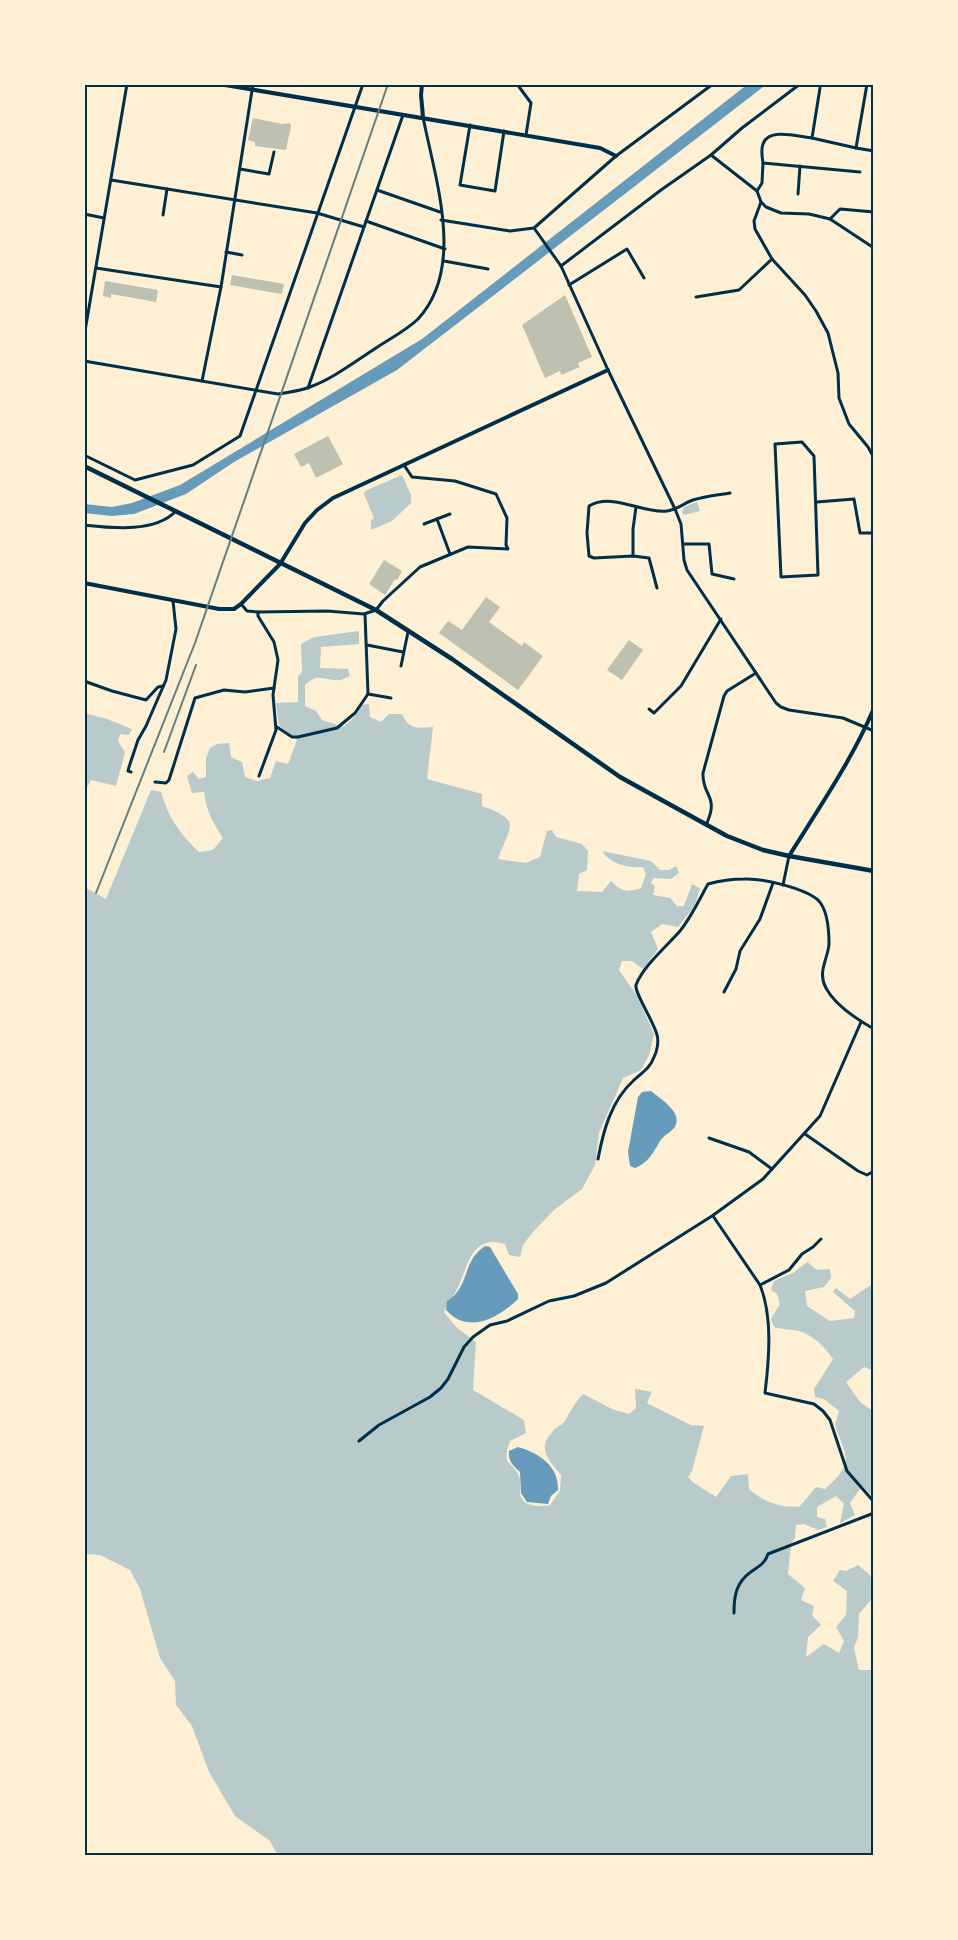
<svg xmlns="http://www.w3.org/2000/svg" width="958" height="1940" font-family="'Alegreya Sans',sans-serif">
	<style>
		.green { fill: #b9caca }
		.water { fill: #669bbc }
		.building { fill: #bec0b2 }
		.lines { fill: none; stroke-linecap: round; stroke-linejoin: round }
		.minor { stroke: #003049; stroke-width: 3 }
		.tertiary { stroke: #003049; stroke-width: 4 }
		.secondary { stroke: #003049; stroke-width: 4.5 }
		.rail { stroke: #657d81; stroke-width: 2 }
		.neatline { fill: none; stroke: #003049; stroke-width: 2 }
	</style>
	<rect width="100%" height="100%" fill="#fdf0d5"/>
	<!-- green -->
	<g class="green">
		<path d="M402 475 411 495V503L392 521 371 530V520L374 518 364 494 365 491Z"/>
		<path d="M697 502 700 511 684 515 682 512 684 507Z"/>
		<path d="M359 631V644L321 647 320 668 348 669 350 676C346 677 343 680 340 680 327 682 318 671 305 685V706L316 711 322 720 344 727 354 717 361 705 369 704 370 717 381 722 389 714H402C409 730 417 728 433 727L427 779 482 794V806C523 821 510 825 498 859L526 863 540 857 547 831 552 830 556 837 582 844 588 851 587 870 579 874 577 891 602 892 611 881C621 891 627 893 641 888L646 874 643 867C628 868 611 865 602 851L651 861 660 870H669L676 866 679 873 671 879 654 878 651 883 655 886 653 895 670 898 677 906H684L692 884 700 888 695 905 678 927 662 924 651 932 658 949 643 969 632 961H622L619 970 636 994 654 1034 649 1055 641 1070 623 1078 599 1133 595 1165 582 1189 554 1210 532 1233 523 1245 520 1257 509 1255 505 1244C470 1233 468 1269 456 1291 452 1298 447 1304 444 1312L457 1328 476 1342 473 1390 524 1420 526 1433 510 1441C501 1467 511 1459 519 1476 521 1482 520 1485 520 1491 520 1507 538 1507 550 1505L560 1491 561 1475C549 1461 536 1448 553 1431 556 1427 561 1426 564 1422 571 1412 574 1403 583 1394L612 1409 629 1414 636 1408 635 1389 652 1392 647 1403 691 1425 704 1426 692 1471 688 1477 694 1483 716 1497 731 1476 748 1474 749 1489C759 1498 770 1504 784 1506 789 1507 793 1506 799 1507L816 1487 825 1489C856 1461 846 1458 835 1425L839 1411 824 1399 815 1397 814 1389 833 1359C825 1347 813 1335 799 1331 791 1329 783 1330 774 1327L771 1319 780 1304 777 1294 771 1290 774 1281 793 1273 807 1262 817 1270 830 1269 831 1278 824 1287 805 1291 807 1306 830 1321 854 1318 855 1311 833 1292 836 1288 850 1299 874 1283V1371L864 1367 846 1382 860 1402 874 1412V1497L862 1486 850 1503 855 1515 840 1523 844 1504 836 1496 817 1507V1517L825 1519 827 1527 818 1530 804 1524 796 1525 795 1538 791 1544 788 1574 805 1588 801 1600 814 1606 812 1615 821 1625 808 1637 806 1657 824 1644 839 1653 844 1641 836 1627 846 1615 847 1591 833 1581 840 1570 846 1571 858 1565 869 1574 874 1583V1596L859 1614 858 1637 854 1648 859 1670H874V1856H278L270 1841 235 1816 209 1772 192 1726 176 1705 175 1681 160 1658 140 1589 130 1570 100 1555 84 1554V884L86 888 106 899 151 790 161 792C168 817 180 834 199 852L213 850 223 838C213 823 206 810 204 792L192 793 187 776 193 772 199 779 206 777V758L210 748 217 744 229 743 231 757 242 762 245 777 257 781 270 778 276 761 288 764 297 740 279 725 276 703 298 702V676L302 672 301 644 314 637Z"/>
		<path d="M84 713 107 719 132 729 129 735 120 734 118 741 125 752 116 786 91 780 84 793Z"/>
	</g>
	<!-- water -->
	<g class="water">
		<path d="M748 84H767L397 370 234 462 186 494 134 514 112 516 84 513V504L112 507 132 503 180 485 422 339Z"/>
		<path d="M651 1091C660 1099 685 1113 674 1128 670 1133 664 1135 660 1141 653 1153 648 1163 635 1168L630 1166 628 1152 638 1097 642 1092Z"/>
		<path d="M485 1246 490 1247 518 1294V1299C498 1318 469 1335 446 1310L447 1301C471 1286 461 1262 485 1246Z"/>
		<path d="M518 1447C539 1453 559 1466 558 1490L551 1496 548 1504 527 1502 521 1493 520 1472C513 1466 508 1461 509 1451Z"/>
	</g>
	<!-- building -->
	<g class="building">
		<path d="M253 118 282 124 290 123 291 126 286 150 255 146V142L248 140Z"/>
		<path d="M232 275 284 284 282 294 230 285Z"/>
		<path d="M105 281 158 290 156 302 111 294V298L103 296Z"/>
		<path d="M565 295 592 357 578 363 580 367 561 375 560 371 545 378 522 325Z"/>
		<path d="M328 436 343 464 316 478 309 463 301 467 294 454Z"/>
		<path d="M384 560 402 571 397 580 395 579 385 595 369 584Z"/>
		<path d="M486 597 500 607 489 622 522 646 524 642 543 656 518 690 439 633 448 621 462 630Z"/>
		<path d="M629 640 643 650 622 680 607 670Z"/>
	</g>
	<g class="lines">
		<!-- minor -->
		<g class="minor">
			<path d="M517 84 531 103 526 135"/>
			<path d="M867 84 856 148 874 151"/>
			<path d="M820 88 812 138 856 148"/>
			<path d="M470 125 460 185 495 191 504 131"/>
			<path d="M812 138C799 137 769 127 763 144 761 149 762 157 763 163L860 172"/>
			<path d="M711 155 757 191 761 202 766 207 781 213 809 214 830 219 874 248"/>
			<path d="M240 169 269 174 274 152"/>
			<path d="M111 180 317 213 364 227"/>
			<path d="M377 190 440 212"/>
			<path d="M757 191 762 183 763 163"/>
			<path d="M798 194 800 166"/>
			<path d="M761 202 754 221 755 229 772 259 805 295 816 311 828 333 838 373 839 398 849 424 868 447 874 458"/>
			<path d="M84 214 104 218"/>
			<path d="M163 215 167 189"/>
			<path d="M830 219 840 209 874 212"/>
			<path d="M441 220 510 231 534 228 616 156 713 84"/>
			<path d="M366 221 445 249"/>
			<path d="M534 228 561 266 608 370 675 509 681 524 684 560 687 570 776 703 781 707 789 710 843 718 874 731"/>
			<path d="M226 252 242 255"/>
			<path d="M444 261 488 269"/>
			<path d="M561 266 661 190 711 155 742 128 800 84"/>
			<path d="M96 268 221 287"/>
			<path d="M569 285 627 249 644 278"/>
			<path d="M696 297 739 290 772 259"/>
			<path d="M84 337 127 84"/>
			<path d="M84 361 278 394C289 392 300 391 310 387 332 379 353 363 373 350 387 340 406 331 418 319 466 267 435 179 423 117"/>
			<path d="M202 381 221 287 253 84"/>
			<path d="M308 388 403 115"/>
			<path d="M802 442 814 456 818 575 781 577 775 444Z"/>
			<path d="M84 455 135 480 193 465 240 436 363 84"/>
			<path d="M817 502 854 499 860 533H874"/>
			<path d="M437 519 450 554"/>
			<path d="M424 524 450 514"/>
			<path d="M84 525C112 528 155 533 176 511"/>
			<path d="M683 544H709L712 574 734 579"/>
			<path d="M633 556V529L636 507"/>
			<path d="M657 588 649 558 633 556 594 558 589 556 587 533 589 506C613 492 642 514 667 511 677 510 684 503 693 500 705 496 718 495 730 493"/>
			<path d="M241 604 247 611 258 612 327 611 364 614 376 610 383 601 420 567 468 547 508 549 506 545 507 518 496 494 455 481 412 477 404 465"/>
			<path d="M258 612V616L274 642 278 660 273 695 276 730 259 776"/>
			<path d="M365 614 368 694 391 698"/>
			<path d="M367 645 403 652"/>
			<path d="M401 666 408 632"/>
			<path d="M84 681 112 691 146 700 158 687 163 686"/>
			<path d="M649 709 654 713 681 686 721 619"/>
			<path d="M277 727 292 737H298L337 728 355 713 368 694"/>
			<path d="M131 772 128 771 129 767 138 740 146 726 166 680 176 629 173 601"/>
			<path d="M155 782 166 783 169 780 195 698 224 690 245 692 274 688"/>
			<path d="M706 825C720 795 702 797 703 773L724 696 727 691 756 673"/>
			<path d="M783 885 789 856"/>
			<path d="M724 992 736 969 740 951 760 919 773 883"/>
			<path d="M805 1134 858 1171 867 1175 874 1171"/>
			<path d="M709 1138 749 1152 772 1169"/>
			<path d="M598 1159C603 1132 611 1101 633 1081 641 1073 650 1069 654 1057 657 1052 659 1041 657 1035 655 1024 634 992 636 985 643 966 667 946 680 931 692 916 699 900 708 884 719 881 732 879 744 879 762 878 804 888 818 900 828 910 829 930 829 944 828 959 817 972 826 988 835 1005 858 1020 874 1029"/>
			<path d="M713 1216 760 1285C773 1317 769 1360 765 1393L814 1404 823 1411 830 1420 847 1471 874 1502"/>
			<path d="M760 1285 789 1270 802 1254 813 1247 821 1239"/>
			<path d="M359 1441 379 1425 430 1397 441 1388 448 1379 464 1347 473 1337 490 1325 507 1321 549 1301 574 1296 606 1283 712 1216 763 1179 820 1116 861 1022"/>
			<path d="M734 1613C734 1600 735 1587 745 1577 753 1568 764 1567 768 1554L874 1513"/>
		</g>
		<!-- tertiary -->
		<g class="tertiary">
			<path d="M219 84 600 148 616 156"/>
			<path d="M422 84 421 95 423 117"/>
			<path d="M84 583 219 609H234L241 604 280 564 305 523 317 510 333 498 608 370"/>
			<path d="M789 856C819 808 852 760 874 708"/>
		</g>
		<!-- secondary -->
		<path class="secondary" d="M84 466 376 610 452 659 620 777 727 836 763 850 789 856 874 871"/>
		<!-- rail -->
		<g class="rail">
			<path d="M164 752 196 665"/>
			<path d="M96 893 195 643 388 84"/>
		</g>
	</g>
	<!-- border -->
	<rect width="958" height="1940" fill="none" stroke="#fdf0d5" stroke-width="171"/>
	<rect x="86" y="86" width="786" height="1768" class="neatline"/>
</svg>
